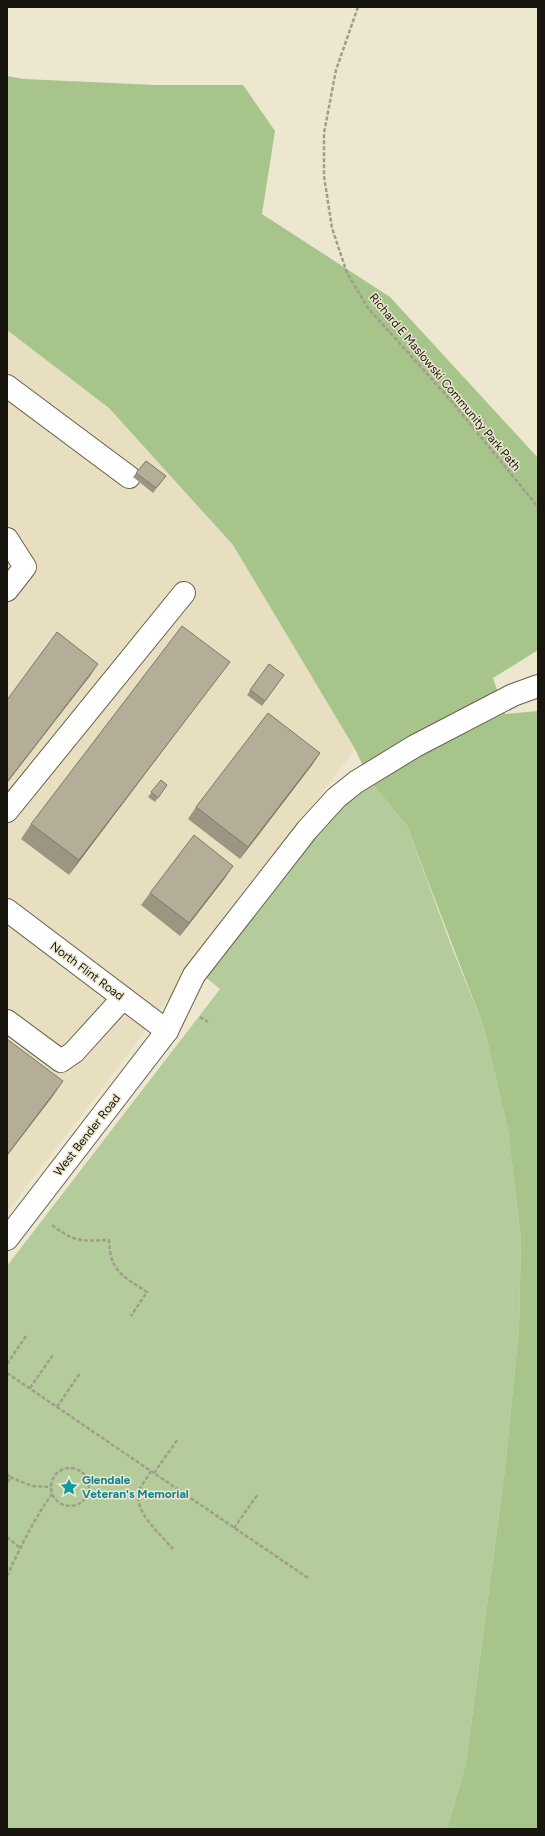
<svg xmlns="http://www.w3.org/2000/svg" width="545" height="1836" font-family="Figtree,sans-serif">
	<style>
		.built { fill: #e8dfc0 }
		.green { fill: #b4cc9c }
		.forest { fill: #a7c48a }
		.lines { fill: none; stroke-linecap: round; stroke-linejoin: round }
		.minor-casing { stroke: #655f4b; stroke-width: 24 }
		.path { stroke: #a19d8b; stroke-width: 2.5; stroke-dasharray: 4 2; stroke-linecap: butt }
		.minor { stroke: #fff; stroke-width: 22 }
		.wall { fill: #9b9582 }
		.shaded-wall { fill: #7e796a }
		.building { fill: #b4ad97; stroke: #7e796a }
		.labels { text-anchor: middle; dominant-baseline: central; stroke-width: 3; stroke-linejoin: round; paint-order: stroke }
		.street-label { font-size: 12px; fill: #17150d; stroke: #ede7d0 }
		.culture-label { font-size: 12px; font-weight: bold; fill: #0d838f; stroke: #ede7d0; text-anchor: start }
	</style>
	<rect width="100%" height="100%" fill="#ede7d0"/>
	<!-- built -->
	<path class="built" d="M7 330 109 408 233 545 355 749 104 1086 7 1212Z"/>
	<!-- green -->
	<path class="green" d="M370 781 407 826 451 945 484 1028 508 1130 521 1239 519 1328 505 1469 466 1763 447 1829H7V1266L220 989 204 976 324 824Z"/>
	<!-- forest -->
	<path class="forest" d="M7 76 24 79 155 85H243L275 131 262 214 390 297 538 458V650L493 678 505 714 538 711V1829H447L466 1763 505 1469 519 1328 521 1239 508 1130 484 1028 407 826 370 781 355 749 233 545 109 408 7 330Z"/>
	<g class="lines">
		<!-- minor casing -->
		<g class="minor-casing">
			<g id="minor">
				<path d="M7 386 129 477"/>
				<path d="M7 539 25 567 7 590"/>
				<path d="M7 811 184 593"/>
				<path d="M7 910 167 1031"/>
				<path d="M7 1021 61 1061 74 1052 123 998"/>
				<path d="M7 1239 167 1031 194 975 307 830 336 798 356 782 415 746 513 695 538 686"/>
			</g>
		</g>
		<!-- path -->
		<g class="path">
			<path d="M358 7 336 70 324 133V176L332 228 347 273 368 308 454 404 538 507"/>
			<path d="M200 1017 208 1022"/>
			<path d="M52 1225C74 1242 81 1241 109 1240 110 1272 123 1276 147 1292L131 1316"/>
			<path d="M7 1364 26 1336"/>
			<path d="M7 1373 308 1578"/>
			<path d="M30 1388 53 1355"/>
			<path d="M57 1407 80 1373"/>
			<circle cx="70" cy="1487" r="19"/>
			<path d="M151 1471C148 1477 142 1484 139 1490 132 1510 161 1535 173 1549"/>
			<path d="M154 1473 178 1439"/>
			<path d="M7 1474 10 1477 7 1485"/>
			<path d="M10 1477 32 1486 51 1487"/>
			<path d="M234 1528 258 1494"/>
			<path d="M7 1537 20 1548"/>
			<path d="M7 1576C20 1548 34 1519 52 1494"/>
		</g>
		<!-- minor -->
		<use href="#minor" class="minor"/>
	</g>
	<!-- wall -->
	<g class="wall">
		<path d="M146 461 166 476 153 493 133 477Z"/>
		<path d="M230 662 219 676 69 875 21 839 31 824Z"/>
		<path d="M269 664 284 675 262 706 247 695Z"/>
		<path d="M320 753 312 765 240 859 188 819 196 807Z"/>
		<path d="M161 780 167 785 155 802 148 797Z"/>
		<path d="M225 878 180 936 141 905 150 893Z"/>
	</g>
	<!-- shaded-wall -->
	<g class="shaded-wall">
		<path d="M230 662 219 676 69 875 79 860Z"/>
		<path d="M98 664 90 676 7 783V782Z"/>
		<path d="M320 753 312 765 240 859 248 847Z"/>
		<path d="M233 866 225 878 180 936 189 923Z"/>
		<path d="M63 1081 53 1096 7 1156V1155Z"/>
	</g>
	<!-- building -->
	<g class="building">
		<path d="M146 461 166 476 156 488 136 473Z"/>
		<path d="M182 626 230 662 79 860 31 824Z"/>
		<path d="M57 632 98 664 7 782V700Z"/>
		<path d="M269 664 284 675 265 701 250 690Z"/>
		<path d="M268 713 320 753 248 847 196 807Z"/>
		<path d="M161 780 167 785 158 798 151 792Z"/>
		<path d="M194 835 233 866 189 923 150 893Z"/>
		<path d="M7 1039 63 1081 7 1155Z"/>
	</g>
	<!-- icons -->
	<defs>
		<g id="sight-bare" transform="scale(1.38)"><path d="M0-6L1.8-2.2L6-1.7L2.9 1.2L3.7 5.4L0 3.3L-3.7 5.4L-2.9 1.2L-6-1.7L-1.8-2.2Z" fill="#0f9aa8" stroke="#ede7d0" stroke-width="2.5" paint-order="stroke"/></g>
	</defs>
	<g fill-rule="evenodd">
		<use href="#sight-bare" x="69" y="1487"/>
	</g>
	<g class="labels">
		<!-- street labels -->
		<g class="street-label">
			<text transform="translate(445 382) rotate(50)">Richard E Maslowski Community Park Path</text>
			<text transform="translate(87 971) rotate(37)">North Flint Road</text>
			<text transform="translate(87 1135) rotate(-52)">West Bender Road</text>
		</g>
		<!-- culture labels -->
		<g class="culture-label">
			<text x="82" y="1480">Glendale<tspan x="82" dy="14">Veteran's Memorial</tspan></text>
		</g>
	</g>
	<!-- border -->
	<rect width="545" height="1836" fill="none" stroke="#17150d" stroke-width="16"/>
</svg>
